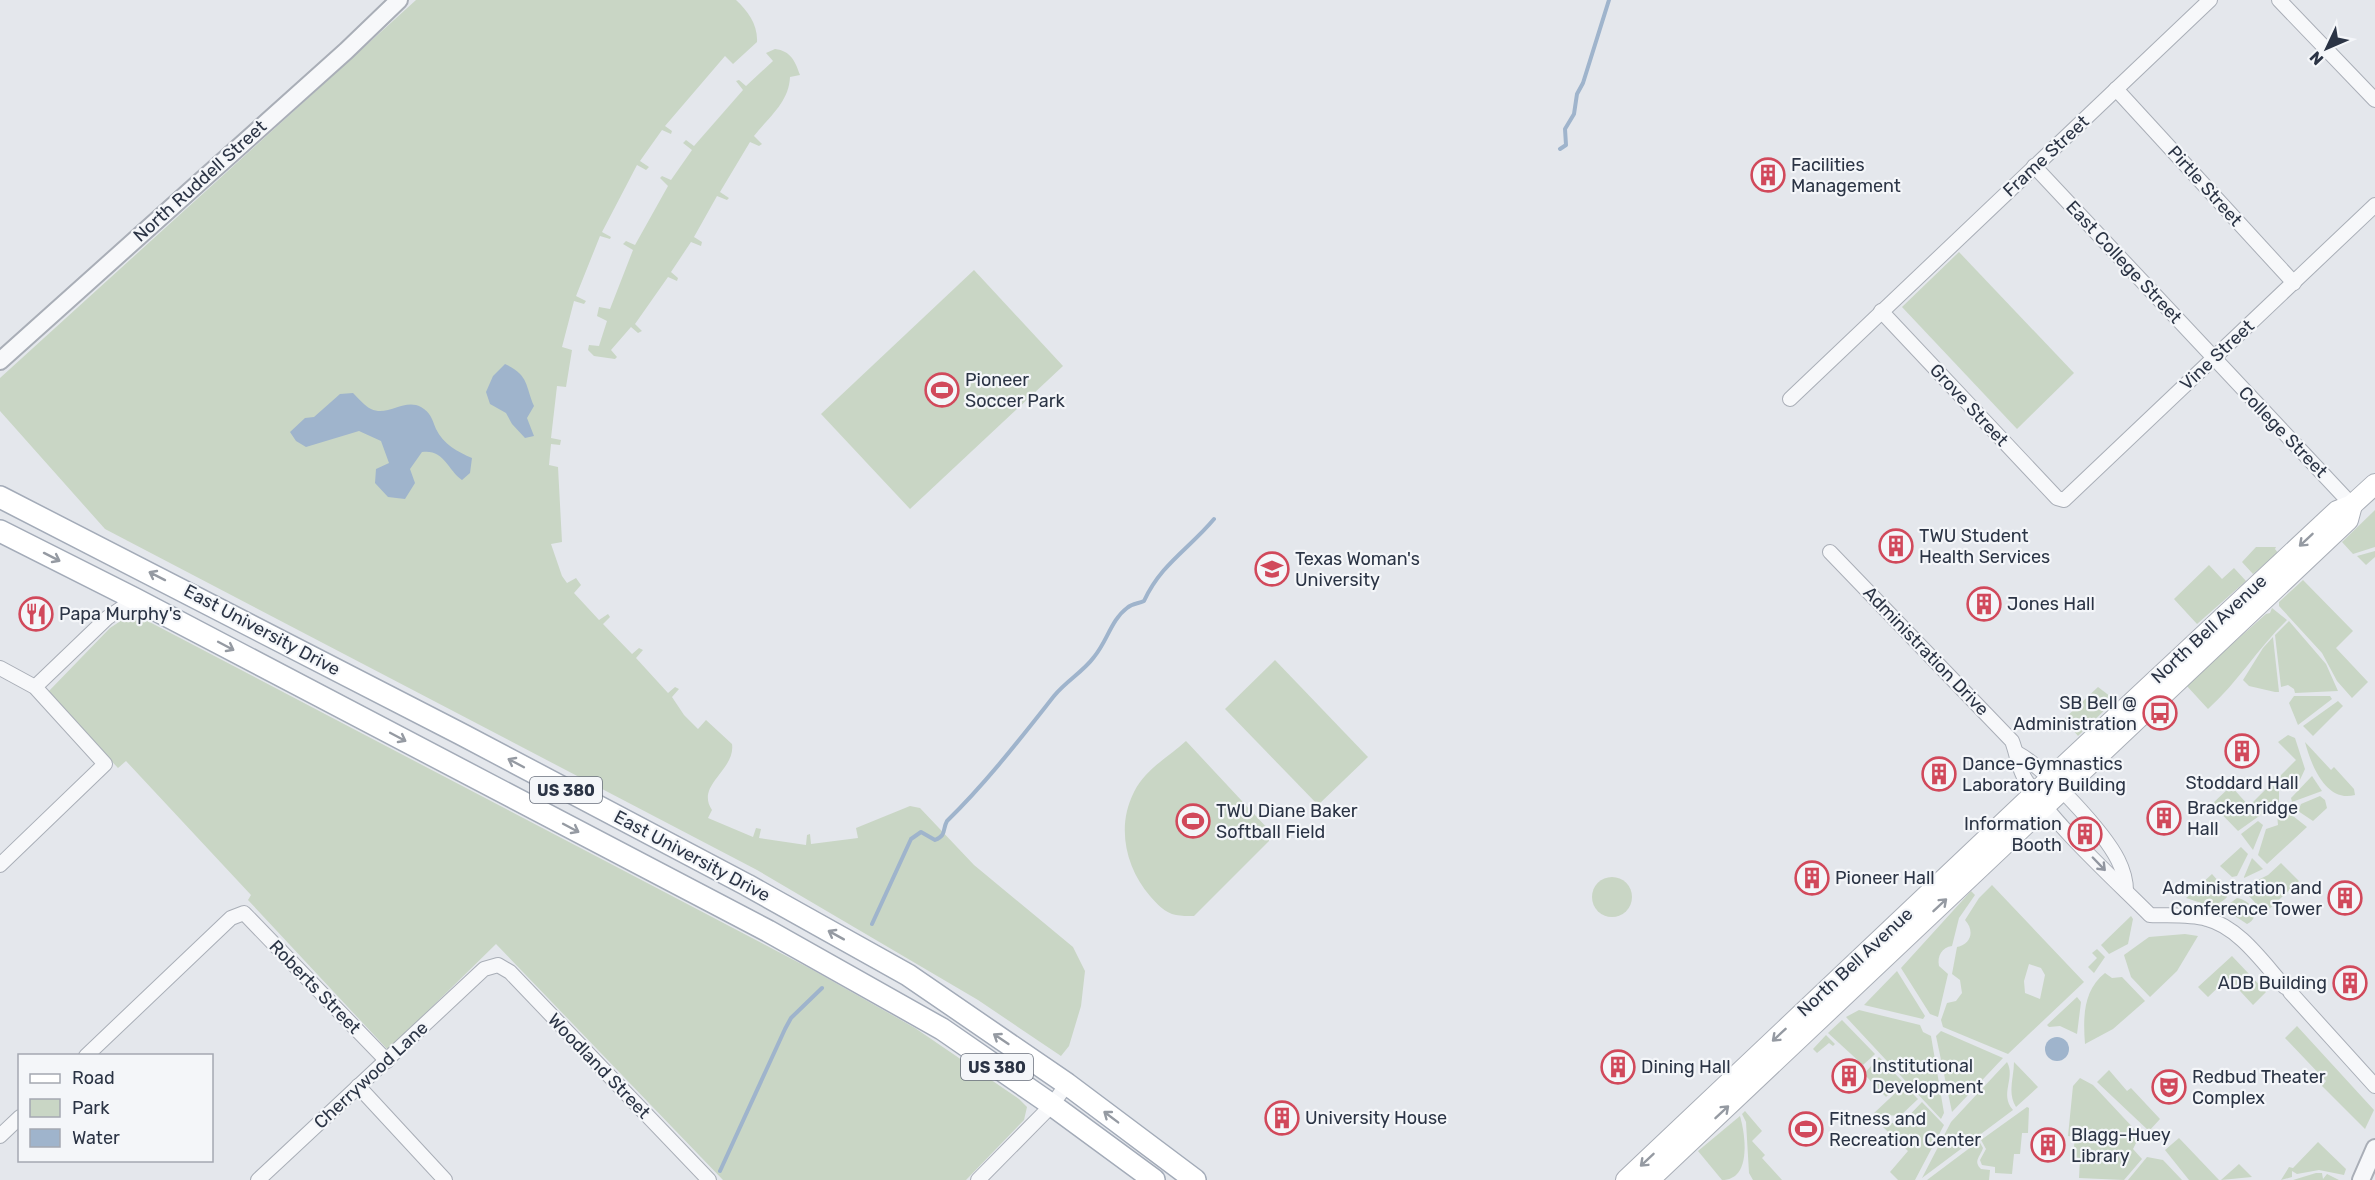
<svg xmlns="http://www.w3.org/2000/svg" width="2375" height="1180" font-family="Rubik,sans-serif">
	<style>
		.green { fill: #c9d6c5; fill-rule: evenodd }
		.water { fill: #9fb4cc }
		.lines { fill: none; stroke-linecap: round; stroke-linejoin: round }
		.stream { stroke: #9fb4cc; stroke-width: 4 }
		.minor-casing { stroke: #a9aeb7; stroke-width: 16 }
		.tertiary-casing { stroke: #a9aeb7; stroke-width: 20 }
		.secondary-casing { stroke: #a9aeb7; stroke-width: 22 }
		.primary-casing { stroke: #a3abb8; stroke-width: 24 }
		.minor { stroke: #f7f8fa; stroke-width: 14 }
		.tertiary { stroke: #f7f8fa; stroke-width: 16 }
		.secondary { stroke: #fff; stroke-width: 20 }
		.primary { stroke: #fff; stroke-width: 21 }
		.oneway { stroke: #959aa2 }
		.oneway2 { stroke: #9196a0 }
		.labels { text-anchor: middle; dominant-baseline: central; stroke-width: 4.5; stroke-linejoin: round; paint-order: stroke }
		.shield { fill: #f4f6f9; stroke: #676e7b; stroke-width: 1.5 }
		.shield-label { font-size: 16px; font-weight: bold; fill: #2b3445 }
		.street-label { font-size: 18px; fill: #2b3445; stroke: #f4f6f9 }
		.poi-label { font-size: 18px; fill: #2b3445; stroke: #f4f6f9; text-anchor: start }
	</style>
	<rect width="100%" height="100%" fill="#e4e7ec"/>
	<!-- green -->
	<g class="green">
		<path d="M416 0H736C748 11 758 25 757 42L733 64 725 56 665 126 672 131 671 134 662 130 640 161 649 167 646 170 637 165 602 232 611 237 610 239 600 236 576 296 586 301 584 304 574 301 562 347 572 350 566 387 557 386 551 438 561 440 560 445 551 444 549 465 558 467 562 542 551 544 562 576 567 583 576 578 581 585 574 593 599 620 608 614 610 617 603 624 632 654 639 648 643 650 636 658 668 693 675 687 679 689 672 697 684 715 698 729 706 720 732 744C736 770 695 785 712 810L708 818 753 837 756 828 761 829 759 838 806 845 807 835 810 834 811 844 858 838 856 828 910 806 920 808 974 865 1073 947 1085 971 1081 1006 1069 1046 1061 1056 978 1000 757 870 105 529 0 411V378Z"/>
		<path d="M775 49C791 51 795 61 800 75L790 77C789 102 769 117 754 136L762 144 759 146 750 142 720 192 729 198 727 200 717 196 694 237 702 242 701 246 691 242 671 272 678 278 677 281 668 277 635 324 642 331 638 333 631 327 611 350 617 357 615 359 594 356 588 350 589 345 599 346 607 321 597 316 599 307 610 309 633 250 623 244 626 241 635 245 668 186 660 178 662 176 671 180 692 150 683 143 686 140 694 146 743 90 736 81 739 80 746 86 773 61 766 53Z"/>
		<path d="M1959 252 2074 373 2017 429 1902 307Z"/>
		<path d="M974 270 1063 366 910 509 821 414Z"/>
		<path d="M2375 510V547L2353 554 2342 542Z"/>
		<path d="M2256 547H2276L2275 549 2278 553 2253 574 2242 562Z"/>
		<path d="M2375 551V557L2366 565 2357 556Z"/>
		<path d="M2209 565 2222 579 2234 568 2246 581 2197 624 2174 599Z"/>
		<path d="M2303 580 2353 631 2336 648 2368 682 2352 698 2337 681 2322 653 2279 606V602Z"/>
		<path d="M2272 608 2287 620C2258 648 2238 682 2208 709L2186 685 2266 614 2270 613Z"/>
		<path d="M128 616 140 617 811 969 915 1028 1019 1099 1027 1107 1024 1120 966 1180H723L496 944 388 1050 248 900 251 895 126 761 118 768 47 693 110 628Z"/>
		<path d="M2289 621 2326 664 2338 691 2295 693 2294 689 2288 685 2281 687 2275 635Z"/>
		<path d="M2273 637 2279 692H2275L2249 686 2243 680 2263 648Z"/>
		<path d="M1275 660 1368 757 1318 805 1225 709Z"/>
		<path d="M2098 687 2115 700 2078 736 2064 719Z"/>
		<path d="M2294 696H2330L2332 699 2298 725 2289 703Z"/>
		<path d="M2338 701 2343 706 2313 736 2303 726Z"/>
		<path d="M2288 735 2295 738 2305 769 2299 782 2288 791 2276 780 2296 760 2278 742Z"/>
		<path d="M1186 741 1269 830V841L1194 916C1188 916 1181 916 1176 915 1165 913 1157 904 1150 896 1126 868 1116 827 1134 792 1146 768 1168 758 1186 741Z"/>
		<path d="M2305 742 2331 770 2334 767 2354 789 2355 795C2326 803 2311 765 2305 742Z"/>
		<path d="M2312 776 2322 791 2292 802 2291 798Z"/>
		<path d="M2271 784 2279 791V802L2238 831 2212 804 2231 786 2249 806Z"/>
		<path d="M2320 796 2325 800 2327 808 2313 821 2298 811 2301 804Z"/>
		<path d="M2279 809H2284L2307 827 2267 864 2258 855 2266 829 2278 825 2277 814Z"/>
		<path d="M2258 821 2263 825 2253 850 2241 834Z"/>
		<path d="M2241 847 2248 854 2237 876 2232 877 2220 866Z"/>
		<path d="M2252 858 2263 869 2244 878V877Z"/>
		<path d="M2281 863 2299 881 2265 913 2248 895 2246 886 2268 875Z"/>
		<path d="M2212 874 2227 891V897C2215 910 2202 903 2186 898Z"/>
		<circle cx="1612" cy="897" r="20"/>
		<path d="M1992 885 2084 982 2008 1054 1943 1027 1941 1020 1947 1003 1956 1001 1962 993 1960 980 1952 974 1957 947C1971 944 1975 931 1965 920L1979 898ZM2029 964 2041 968 2045 975 2040 999 2025 993 2024 981Z"/>
		<path d="M1971 891 1975 895 1959 918 1952 946C1942 947 1937 956 1939 966L1948 974 1938 1017 1930 1014 1901 968Z"/>
		<path d="M2237 898C2250 900 2263 916 2247 924L2229 912V904Z"/>
		<path d="M2131 916 2133 919 2128 944 2109 954 2101 945Z"/>
		<path d="M2185 934 2198 936 2177 971 2150 997 2131 977 2124 955 2149 937Z"/>
		<path d="M2097 949 2105 957 2094 973 2088 967 2097 958 2092 953Z"/>
		<path d="M2232 956 2266 992 2253 1005 2228 978 2208 997 2198 987Z"/>
		<path d="M1897 971 1925 1016 1923 1019 1864 1005Z"/>
		<path d="M2105 973 2112 978 2122 977 2145 1001 2113 1029 2085 1044C2083 1018 2083 990 2105 973Z"/>
		<path d="M2077 997 2081 1002 2077 1034 2060 1026 2049 1027 2047 1025Z"/>
		<path d="M1859 1010 1920 1025 1923 1032 1931 1036 1944 1113 1941 1119 1846 1017Z"/>
		<path d="M1842 1020 1875 1054 1863 1065 1828 1033Z"/>
		<path d="M2297 1026 2374 1110 2365 1129 2322 1086 2326 1081 2285 1038Z"/>
		<path d="M1941 1031 2003 1058 1952 1112 1936 1036Z"/>
		<path d="M1826 1035 1835 1044 1833 1046 1829 1043 1817 1053 1813 1049Z"/>
		<path d="M1879 1057 1902 1081 1886 1097 1864 1074Z"/>
		<path d="M2007 1062C2016 1078 1999 1094 2013 1110L1922 1178 1951 1122Z"/>
		<path d="M2014 1062 2038 1087 2016 1107C2007 1093 2014 1077 2014 1062Z"/>
		<path d="M2109 1070 2127 1091 2131 1088 2160 1119 2149 1131 2097 1082Z"/>
		<path d="M2080 1078 2093 1085 2138 1133V1139L2133 1149 2142 1159 2124 1180 2079 1178 2080 1158 2073 1157 2075 1137 2068 1136 2073 1086Z"/>
		<path d="M1904 1085 1918 1099 1900 1116 1873 1114Z"/>
		<path d="M1922 1102 1944 1125 1915 1180H1898L1890 1172 1908 1151 1883 1127 1886 1123H1902Z"/>
		<path d="M2027 1107 2029 1108 2028 1133H2022L2020 1154H2014L2012 1174 1995 1173V1167L1982 1165 1980 1160 1986 1149 1981 1140Z"/>
		<path d="M1745 1111 1762 1131 1752 1141 1765 1155 1762 1158 1782 1180H1753L1749 1173 1746 1122 1742 1114Z"/>
		<path d="M1740 1116C1746 1137 1751 1180 1722 1180L1698 1151Z"/>
		<path d="M2179 1138 2219 1180H2189L2165 1150Z"/>
		<path d="M1979 1141 1983 1148C1980 1157 1973 1161 1981 1169L1990 1170 1989 1180H1927Z"/>
		<path d="M2318 1142 2346 1169 2344 1175 2319 1170 2297 1174 2292 1171V1177L2281 1180 2289 1167 2293 1168Z"/>
		<path d="M2147 1157 2163 1160 2182 1180H2128Z"/>
		<path d="M2239 1164 2252 1177 2221 1180Z"/>
		<path d="M2316 1173H2322L2323 1179 2327 1174 2339 1180H2293Z"/>
	</g>
	<!-- water -->
	<g class="water">
		<path d="M505 364C529 375 525 385 534 406L527 418 534 436 525 438 512 424 506 413 490 404 486 392 493 376Z"/>
		<path d="M353 393C358 398 365 406 371 409 388 417 404 398 421 407 431 413 432 419 436 429 443 444 458 452 472 458L470 473 462 480C447 469 444 449 422 452L410 469 415 483 405 499 388 497 375 483 376 469 389 463 381 441 359 431 306 447 296 441 290 432 305 418 314 417 340 394Z"/>
		<circle cx="2057" cy="1049" r="12"/>
	</g>
	<g class="lines">
		<!-- stream -->
		<g class="stream">
			<path d="M1560 149 1566 145 1565 129 1574 114 1577 94 1583 83 1609 0"/>
			<path d="M872 924 911 839 921 832 935 840C947 835 942 830 947 821 986 783 1020 739 1054 696 1066 681 1083 672 1094 657 1107 642 1111 620 1127 608 1133 603 1138 604 1144 601 1161 564 1189 549 1214 519"/>
			<path d="M720 1171 785 1029 791 1018 822 988"/>
		</g>
		<!-- minor casing -->
		<g class="minor-casing">
			<g id="minor">
				<path d="M2279 0 2375 100"/>
				<path d="M2116 89 2294 283"/>
				<path d="M2034 166 2352 505"/>
				<path d="M1881 311 2057 498 2064 500 2375 205"/>
				<path d="M1790 399 2210 0"/>
				<path d="M1830 552 2012 741C2017 754 2018 767 2025 779 2054 825 2111 876 2150 915 2168 916 2190 914 2207 919 2239 927 2264 964 2285 987"/>
				<path d="M0 668 35 687 105 764 0 865"/>
				<path d="M35 687 107 618 135 599"/>
				<path d="M2017 753C2045 768 2104 832 2118 860 2123 870 2126 880 2126 891"/>
				<path d="M2290 992 2375 1086"/>
				<path d="M86 1056 231 918 244 913 387 1061"/>
				<path d="M358 1086 445 1180"/>
				<path d="M0 1136 20 1117"/>
				<path d="M258 1180 484 969 498 965 510 972 709 1180"/>
				<path d="M978 1180 1052 1105 1067 1084"/>
			</g>
		</g>
		<!-- tertiary casing -->
		<g class="tertiary-casing">
			<g id="tertiary">
				<path d="M0 361 346 51 399 0"/>
				<path d="M2361 1180 2375 1148"/>
			</g>
		</g>
		<!-- secondary casing -->
		<g class="secondary-casing">
			<g id="secondary">
				<path d="M1626 1180 2035 793 2337 511 2352 505 2375 484"/>
				<path d="M1649 1180 2348 520 2352 505"/>
			</g>
		</g>
		<!-- primary casing -->
		<g class="primary-casing">
			<g id="primary">
				<path d="M0 497 461 734 747 885 908 975 1067 1084 1195 1180"/>
				<path d="M0 531 135 599 768 931 942 1029 1052 1105 1154 1180"/>
			</g>
		</g>
		<!-- minor -->
		<use href="#minor" class="minor"/>
		<!-- tertiary -->
		<use href="#tertiary" class="tertiary"/>
		<!-- secondary -->
		<use href="#secondary" class="secondary"/>
		<!-- primary -->
		<use href="#primary" class="primary"/>
	</g>
	<!-- one-way arrows -->
	<defs><path id="oneway-shaft" d="M-6 0H5M1.5-3L5.5 0L1.5 3" fill="none" stroke-width="1.6" stroke-linecap="round" stroke-linejoin="round" transform="scale(1.5)"/></defs>
	<g class="oneway">
		<use href="#oneway-shaft" transform="translate(2306 540) rotate(137)"/>
		<use href="#oneway-shaft" transform="translate(52 557) rotate(27)"/>
		<use href="#oneway-shaft" transform="translate(157 576) rotate(-153)"/>
		<use href="#oneway-shaft" transform="translate(226 646) rotate(28)"/>
		<use href="#oneway-shaft" transform="translate(398 737) rotate(28)"/>
		<use href="#oneway-shaft" transform="translate(516 763) rotate(-152)"/>
		<use href="#oneway-shaft" transform="translate(571 828) rotate(28)"/>
		<use href="#oneway-shaft" transform="translate(1940 905) rotate(-43)"/>
		<use href="#oneway-shaft" transform="translate(836 935) rotate(-151)"/>
		<use href="#oneway-shaft" transform="translate(1779 1035) rotate(137)"/>
		<use href="#oneway-shaft" transform="translate(1001 1039) rotate(-146)"/>
		<use href="#oneway-shaft" transform="translate(1722 1112) rotate(-43)"/>
		<use href="#oneway-shaft" transform="translate(1111 1117) rotate(-143)"/>
		<use href="#oneway-shaft" transform="translate(1647 1160) rotate(137)"/>
	</g>
	<use class="oneway2" href="#oneway-shaft" transform="translate(2099 864) rotate(46)"/>
	<!-- icons -->
	<defs>
		<g id="building-ring" transform="scale(1.725)"><circle r="9.5" fill="#f4f6f9" stroke="#d1495b" stroke-width="1.5"/><path d="M-4-6H4V6H1V3H-1V6H-4ZM-2.5-4.3h1.7v1.8h-1.7ZM.8-4.3h1.7v1.8H.8ZM-2.5-1h1.7V.8h-1.7ZM.8-1h1.7V.8H.8Z" fill="#d1495b"/></g>
		<g id="stadium-ring" transform="scale(1.725)"><circle r="9.5" fill="#f4f6f9" stroke="#d1495b" stroke-width="1.5"/><path d="M0-5a6.5 5 0 1 0 0 10a6.5 5 0 1 0 0-10ZM-3.5-1.8h7v3.6h-7Z" fill="#d1495b"/></g>
		<g id="university-ring" transform="scale(1.725)"><circle r="9.5" fill="#f4f6f9" stroke="#d1495b" stroke-width="1.5"/><path d="M0-5L7-2L0 1L-7-2ZM-4 1L0 2.5L4 1V4Q0 6-4 4Z" fill="#d1495b"/></g>
		<g id="restaurant-ring" transform="scale(1.725)"><circle r="9.5" fill="#f4f6f9" stroke="#d1495b" stroke-width="1.5"/><path d="M-5-6h1v4h1v-4h1v4h1v-4h1v5L-1.5 .5V6h-2V.5L-5-1ZM5-6V6H3V1.5H1.5Q1.5-4 5-6Z" fill="#d1495b"/></g>
		<g id="bus-ring" transform="scale(1.725)"><circle r="9.5" fill="#f4f6f9" stroke="#d1495b" stroke-width="1.5"/><path d="M-5-6H5V4H4V6H2V4H-2V6H-4V4H-5ZM-3.5-4V0h7V-4ZM-3.5 1.2v1.5H-2V1.2ZM2 1.2v1.5H3.5V1.2Z" fill="#d1495b"/></g>
		<g id="theatre-ring" transform="scale(1.725)"><circle r="9.5" fill="#f4f6f9" stroke="#d1495b" stroke-width="1.5"/><path d="M-5-5.5Q0-4 5-5.5V0Q5 5 0 6Q-5 5-5 0ZM-3.3-2.5H-1v1.5H-3.3ZM1-2.5H3.3v1.5H1ZM-2.8 1Q0 5.5 2.8 1Z" fill="#d1495b"/></g>
	</defs>
	<g fill-rule="evenodd">
		<use href="#building-ring" x="1768" y="175"/>
		<use href="#stadium-ring" x="942" y="390"/>
		<use href="#building-ring" x="1896" y="546"/>
		<use href="#university-ring" x="1272" y="569"/>
		<use href="#building-ring" x="1984" y="604"/>
		<use href="#restaurant-ring" x="36" y="614"/>
		<use href="#bus-ring" x="2160" y="713"/>
		<use href="#building-ring" x="2242" y="751"/>
		<use href="#building-ring" x="1939" y="774"/>
		<use href="#building-ring" x="2164" y="818"/>
		<use href="#stadium-ring" x="1193" y="821"/>
		<use href="#building-ring" x="2085" y="834"/>
		<use href="#building-ring" x="1812" y="878"/>
		<use href="#building-ring" x="2345" y="898"/>
		<use href="#building-ring" x="2350" y="983"/>
		<use href="#building-ring" x="1618" y="1067"/>
		<use href="#building-ring" x="1849" y="1076"/>
		<use href="#theatre-ring" x="2169" y="1087"/>
		<use href="#building-ring" x="1282" y="1118"/>
		<use href="#stadium-ring" x="1806" y="1129"/>
		<use href="#building-ring" x="2048" y="1145"/>
	</g>
	<g class="labels">
		<!-- shield labels -->
		<g class="shield">
			<rect x="530" y="777" width="72" height="26" rx="4.5"/>
			<rect x="961" y="1054" width="72" height="26" rx="4.5"/>
		</g>
		<g class="shield-label">
			<text x="566" y="790">US 380</text>
			<text x="997" y="1067">US 380</text>
		</g>
		<!-- street labels -->
		<g class="street-label">
			<text transform="translate(2046 156) rotate(-43)">Frame Street</text>
			<text transform="translate(200 181) rotate(-42)">North Ruddell Street</text>
			<text transform="translate(2205 186) rotate(48)">Pirtle Street</text>
			<text transform="translate(2124 262) rotate(47)">East College Street</text>
			<text transform="translate(2217 355) rotate(-43)">Vine Street</text>
			<text transform="translate(1969 405) rotate(47)">Grove Street</text>
			<text transform="translate(2283 432) rotate(46)">College Street</text>
			<text transform="translate(2209 629) rotate(-43)">North Bell Avenue</text>
			<text transform="translate(262 630) rotate(28)">East University Drive</text>
			<text transform="translate(1926 651) rotate(46)">Administration Drive</text>
			<text transform="translate(692 856) rotate(28)">East University Drive</text>
			<text transform="translate(1855 962) rotate(-43)">North Bell Avenue</text>
			<text transform="translate(315 987) rotate(46)">Roberts Street</text>
			<text transform="translate(599 1066) rotate(46)">Woodland Street</text>
			<text transform="translate(371 1075) rotate(-43)">Cherrywood Lane</text>
		</g>
		<!-- poi labels -->
		<g class="poi-label">
			<text x="1791" y="165">Facilities<tspan x="1791" dy="21">Management</tspan></text>
			<text x="965" y="380">Pioneer<tspan x="965" dy="21">Soccer Park</tspan></text>
			<text x="1919" y="536">TWU Student<tspan x="1919" dy="21">Health Services</tspan></text>
			<text x="1295" y="559">Texas Woman's<tspan x="1295" dy="21">University</tspan></text>
			<text x="2007" y="604">Jones Hall</text>
			<text x="59" y="614">Papa Murphy's</text>
			<text x="2137" y="703" text-anchor="end">SB Bell @<tspan x="2137" dy="21">Administration</tspan></text>
			<text x="1962" y="764">Dance-Gymnastics<tspan x="1962" dy="21">Laboratory Building</tspan></text>
			<text x="2242" y="783" text-anchor="middle">Stoddard Hall</text>
			<text x="2187" y="808">Brackenridge<tspan x="2187" dy="21">Hall</tspan></text>
			<text x="1216" y="811">TWU Diane Baker<tspan x="1216" dy="21">Softball Field</tspan></text>
			<text x="2062" y="824" text-anchor="end">Information<tspan x="2062" dy="21">Booth</tspan></text>
			<text x="1835" y="878">Pioneer Hall</text>
			<text x="2322" y="888" text-anchor="end">Administration and<tspan x="2322" dy="21">Conference Tower</tspan></text>
			<text x="2327" y="983" text-anchor="end">ADB Building</text>
			<text x="1872" y="1066">Institutional<tspan x="1872" dy="21">Development</tspan></text>
			<text x="1641" y="1067">Dining Hall</text>
			<text x="2192" y="1077">Redbud Theater<tspan x="2192" dy="21">Complex</tspan></text>
			<text x="1305" y="1118">University House</text>
			<text x="1829" y="1119">Fitness and<tspan x="1829" dy="21">Recreation Center</tspan></text>
			<text x="2071" y="1135">Blagg-Huey<tspan x="2071" dy="21">Library</tspan></text>
		</g>
	</g>
	<!-- legend -->
	<rect x="18" y="1054" width="195" height="108" fill="#f4f6f9" stroke="#a4a8b1" stroke-width="1.5"/>
	<rect x="30" y="1074" width="30" height="9" fill="#ffffff" stroke="#a4a8b1" stroke-width="1.5"/>
	<text x="72" y="1084" font-size="18" fill="#2b3445">Road</text>
	<rect x="30" y="1099" width="30" height="18" fill="#c9d6c5" stroke="#a4a8b1" stroke-width="1.5"/>
	<text x="72" y="1114" font-size="18" fill="#2b3445">Park</text>
	<rect x="30" y="1129" width="30" height="18" fill="#9fb4cc" stroke="#a4a8b1" stroke-width="1.5"/>
	<text x="72" y="1144" font-size="18" fill="#2b3445">Water</text>
	<!-- north arrow -->
	<g transform="translate(2327 48) rotate(226)" stroke="#f4f6f9" stroke-width="4.5" paint-order="stroke">
	<path d="M0-4.5L10 22L0 15L-10 22Z" fill="#2b3445"/>
	<text y="-9" font-size="16" font-weight="bold" text-anchor="middle" fill="#2b3445">N</text>
	</g>
</svg>
